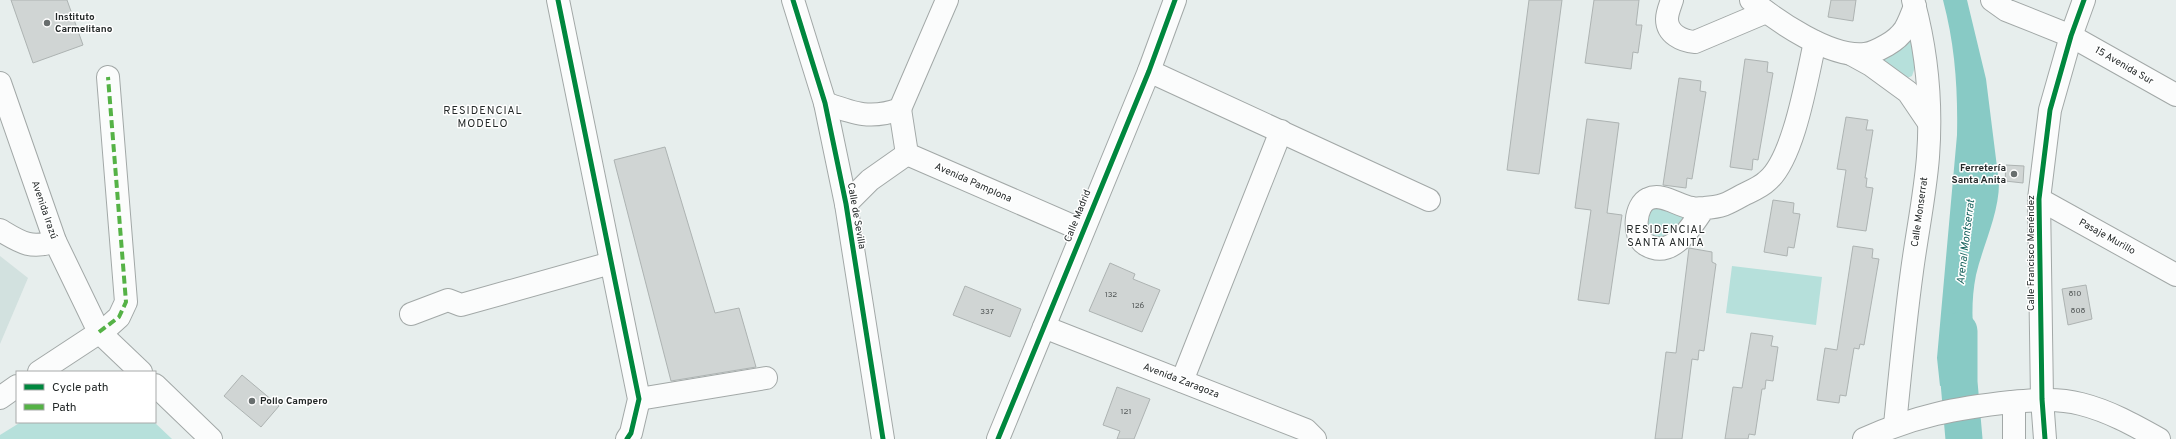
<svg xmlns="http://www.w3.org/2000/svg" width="2176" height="439" font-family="Overpass,sans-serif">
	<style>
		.built { fill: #d2e1df }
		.green { fill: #b6e0db }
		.water { fill: #88cac5 }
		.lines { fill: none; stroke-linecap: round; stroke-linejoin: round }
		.river { stroke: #88cac5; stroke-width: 37 }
		.building { fill: #d0d5d4; stroke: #adb3b2 }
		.minor-casing { stroke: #a2a8a7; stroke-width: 24 }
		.minor { stroke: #fbfcfc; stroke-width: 22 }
		.quiet { stroke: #55b246; stroke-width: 4; stroke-dasharray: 8 4; stroke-linecap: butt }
		.cycleway-casing { stroke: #fff; stroke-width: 8 }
		.cycleway { stroke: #00873e; stroke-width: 5 }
		.poi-dot { fill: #686e6e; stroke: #fff; stroke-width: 1.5 }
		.labels { text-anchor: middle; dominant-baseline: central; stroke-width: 3; stroke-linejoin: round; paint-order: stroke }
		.number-label { font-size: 8px; fill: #505555 }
		.poi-label { font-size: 10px; font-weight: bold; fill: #242929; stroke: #fff; text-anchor: start }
		.street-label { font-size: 10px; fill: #242929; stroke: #fff }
		.neighbourhood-label { font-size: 11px; letter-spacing: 1px; fill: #242929; stroke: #fff }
		.water-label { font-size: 11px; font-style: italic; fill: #18635e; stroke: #fff }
	</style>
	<rect width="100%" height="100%" fill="#e7eeed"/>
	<!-- built -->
	<path class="built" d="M0 256 28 278 0 344Z"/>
	<!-- green -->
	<g class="green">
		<path d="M1910 34 1916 64 1912 76 1907 78 1879 59Z"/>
		<path d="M1661 207 1691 214 1675 234 1654 240C1646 228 1645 220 1653 208Z"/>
		<path d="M1732 266 1822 277 1816 325 1726 313Z"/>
		<path d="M21 422H154L172 439H0V435Z"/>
	</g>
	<!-- water -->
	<path class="water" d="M1943 0H1967L1986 79 1999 183C1999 214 1983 245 1976 275 1969 309 1974 343 1977 378L1940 386 1937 358 1957 135C1958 89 1955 45 1943 0Z"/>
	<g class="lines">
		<!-- river -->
		<path class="river" d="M1959 331V382L1964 439"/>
	</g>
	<!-- building -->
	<g class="building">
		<path d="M11 0H67L83 45 33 63Z"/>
		<path d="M1529 0H1562L1539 174 1507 170Z"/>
		<path d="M1594 0H1639L1636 25H1642L1638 53 1633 52 1631 69 1585 63Z"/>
		<path d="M1831 0H1856L1853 21 1828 17Z"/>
		<path d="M1745 59 1768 62 1767 72 1773 73 1758 160 1753 159 1752 170 1730 167Z"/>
		<path d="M1679 78 1701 81 1700 91 1706 92 1692 179 1687 178 1686 188 1663 185Z"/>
		<path d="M1846 117 1868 120 1866 130H1873L1865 178H1867L1866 187 1873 188 1866 231 1837 227 1846 170 1837 169Z"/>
		<path d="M1587 119 1619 123 1607 213 1622 215 1609 304 1578 300 1591 210 1575 208Z"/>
		<path d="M665 147 715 313 739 308 756 367 671 381 614 160Z"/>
		<path d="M2006 165 2024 166 2023 183 2005 181Z"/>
		<path d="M1773 200 1794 203 1793 213 1800 214 1794 248 1788 247 1787 256 1764 252Z"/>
		<path d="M1853 246 1873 249 1872 258 1879 259 1864 345 1860 344 1859 349 1854 348 1846 396 1840 395 1839 403 1817 400 1825 348 1837 350Z"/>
		<path d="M1689 248 1712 252V262L1716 264 1704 351 1699 350 1698 360 1692 359 1682 439H1655L1666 352 1676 353Z"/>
		<path d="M1110 263 1135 274 1133 279 1160 290 1142 332 1089 311Z"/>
		<path d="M2086 285 2092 319 2068 325 2062 289Z"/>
		<path d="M965 286 1021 309 1010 337 953 315Z"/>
		<path d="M1751 333 1773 336 1771 346 1778 347 1773 381 1766 380 1765 389H1762L1755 435 1749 434 1748 439H1725L1733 387 1742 388Z"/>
		<path d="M242 375 279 406 261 427 224 396Z"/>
		<path d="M1117 387 1150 399 1134 439H1117L1120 431 1103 425Z"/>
	</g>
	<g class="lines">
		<!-- minor casing -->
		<g class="minor-casing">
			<g id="minor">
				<path d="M558 0 639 399 631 433 627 439"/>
				<path d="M793 0 825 103 846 204 883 439"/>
				<path d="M1672 0C1670 6 1667 13 1667 19 1667 34 1682 41 1695 42L1766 12"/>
				<path d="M1751 0C1777 21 1830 58 1865 54 1873 53 1880 49 1887 45 1894 41 1901 35 1905 29 1909 22 1912 14 1915 6"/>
				<path d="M1992 0 2006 10 2071 36 2176 95"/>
				<path d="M1851 54 1871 65 1908 92 1929 123"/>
				<path d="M1149 71 1429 200"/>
				<path d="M0 83 55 241 99 332 141 372"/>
				<path d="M825 103C853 113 870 120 900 109L947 0"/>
				<path d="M900 109 907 154 1082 230"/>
				<path d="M2039 199 2176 275"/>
				<path d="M846 204 870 180 907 154"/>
				<path d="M1704 208C1691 227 1672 261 1645 244 1632 235 1635 205 1648 199 1662 192 1678 206 1692 208 1695 209 1700 208 1704 208 1722 207 1727 204 1743 195 1751 191 1761 187 1767 181 1794 159 1807 77 1815 42"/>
				<path d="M0 230C20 242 31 250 55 241"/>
				<path d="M411 314 448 300 461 305 611 263"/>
				<path d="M1044 327 1306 430 1315 439"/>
				<path d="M39 372 109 326 119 317 126 302 108 77"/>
				<path d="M1182 381 1281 131"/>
				<path d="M155 385 211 439"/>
				<path d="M0 398 17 386"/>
				<path d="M639 399 766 378"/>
				<path d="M1895 425C1900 374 1905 322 1912 271 1917 233 1925 195 1928 157 1932 103 1927 51 1913 0"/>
				<path d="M998 439 1149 71 1175 0"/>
				<path d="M1864 439C1914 416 1956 408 2011 402 2035 400 2058 398 2081 404 2109 411 2134 425 2159 439"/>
				<path d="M2014 439V402"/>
				<path d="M2045 439 2042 399 2039 199 2050 110 2071 36 2084 0"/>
			</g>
		</g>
		<!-- minor -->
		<use href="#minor" class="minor"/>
		<!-- quiet -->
		<path class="quiet" d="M99 332 119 317 126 302 108 77"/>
		<!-- cycleway casing -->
		<g class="cycleway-casing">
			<g id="cycleway">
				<path d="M558 0 639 399 631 433 627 439"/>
				<path d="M793 0 825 103 846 204 883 439"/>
				<path d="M998 439 1149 71 1175 0"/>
				<path d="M2045 439 2042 399 2039 199 2050 110 2071 36 2084 0"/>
			</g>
		</g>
		<!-- cycleway -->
		<use href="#cycleway" class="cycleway"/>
	</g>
	<!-- markers -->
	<g class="poi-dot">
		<circle cx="47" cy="23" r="4"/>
		<circle cx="2014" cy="174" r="4"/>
		<circle cx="252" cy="401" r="4"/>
	</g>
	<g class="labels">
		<!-- number labels -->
		<g class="number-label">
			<text x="2075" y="294">810</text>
			<text x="1111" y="295">132</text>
			<text x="1138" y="306">126</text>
			<text x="2078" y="311">808</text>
			<text x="987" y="312">337</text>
			<text x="1126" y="412">121</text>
		</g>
		<!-- poi labels -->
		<g class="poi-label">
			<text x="55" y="17">Instituto<tspan x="55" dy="12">Carmelitano</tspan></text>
			<text x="2006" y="168" text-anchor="end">Ferretería<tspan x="2006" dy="12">Santa Anita</tspan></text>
			<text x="260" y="401">Pollo Campero</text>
		</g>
		<!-- street labels -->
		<g class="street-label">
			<text transform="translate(2124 66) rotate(30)">15 Avenida Sur</text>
			<text transform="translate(973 183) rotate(24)">Avenida Pamplona</text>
			<text transform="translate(44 210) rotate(71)">Avenida Irazú</text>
			<text transform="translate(1920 212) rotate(-82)">Calle Monserrat</text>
			<text transform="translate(856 216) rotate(80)">Calle de Sevilla</text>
			<text transform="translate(1078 216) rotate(-68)">Calle Madrid</text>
			<text transform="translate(2107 237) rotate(29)">Pasaje Murillo</text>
			<text transform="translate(2031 253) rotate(-90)">Calle Francisco Menéndez</text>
			<text transform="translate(1181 381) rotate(21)">Avenida Zaragoza</text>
		</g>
		<!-- neighbourhood labels -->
		<g class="neighbourhood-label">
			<text x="483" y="111">RESIDENCIAL<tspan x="483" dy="13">MODELO</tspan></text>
			<text x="1666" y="230">RESIDENCIAL<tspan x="1666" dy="13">SANTA ANITA</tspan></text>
		</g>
		<!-- water labels -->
		<g class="water-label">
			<text transform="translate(1966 242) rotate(-83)">Arenal Montserrat</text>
		</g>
	</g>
	<!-- legend -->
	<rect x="16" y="371" width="140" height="52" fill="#ffffff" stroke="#a7a9a9"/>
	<rect x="24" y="384" width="20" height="6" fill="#00873e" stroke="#a7a9a9"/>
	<text x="52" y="391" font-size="12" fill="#242929">Cycle path</text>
	<rect x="24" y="404" width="20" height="6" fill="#55b246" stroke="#a7a9a9"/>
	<text x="52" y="411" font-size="12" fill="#242929">Path</text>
</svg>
